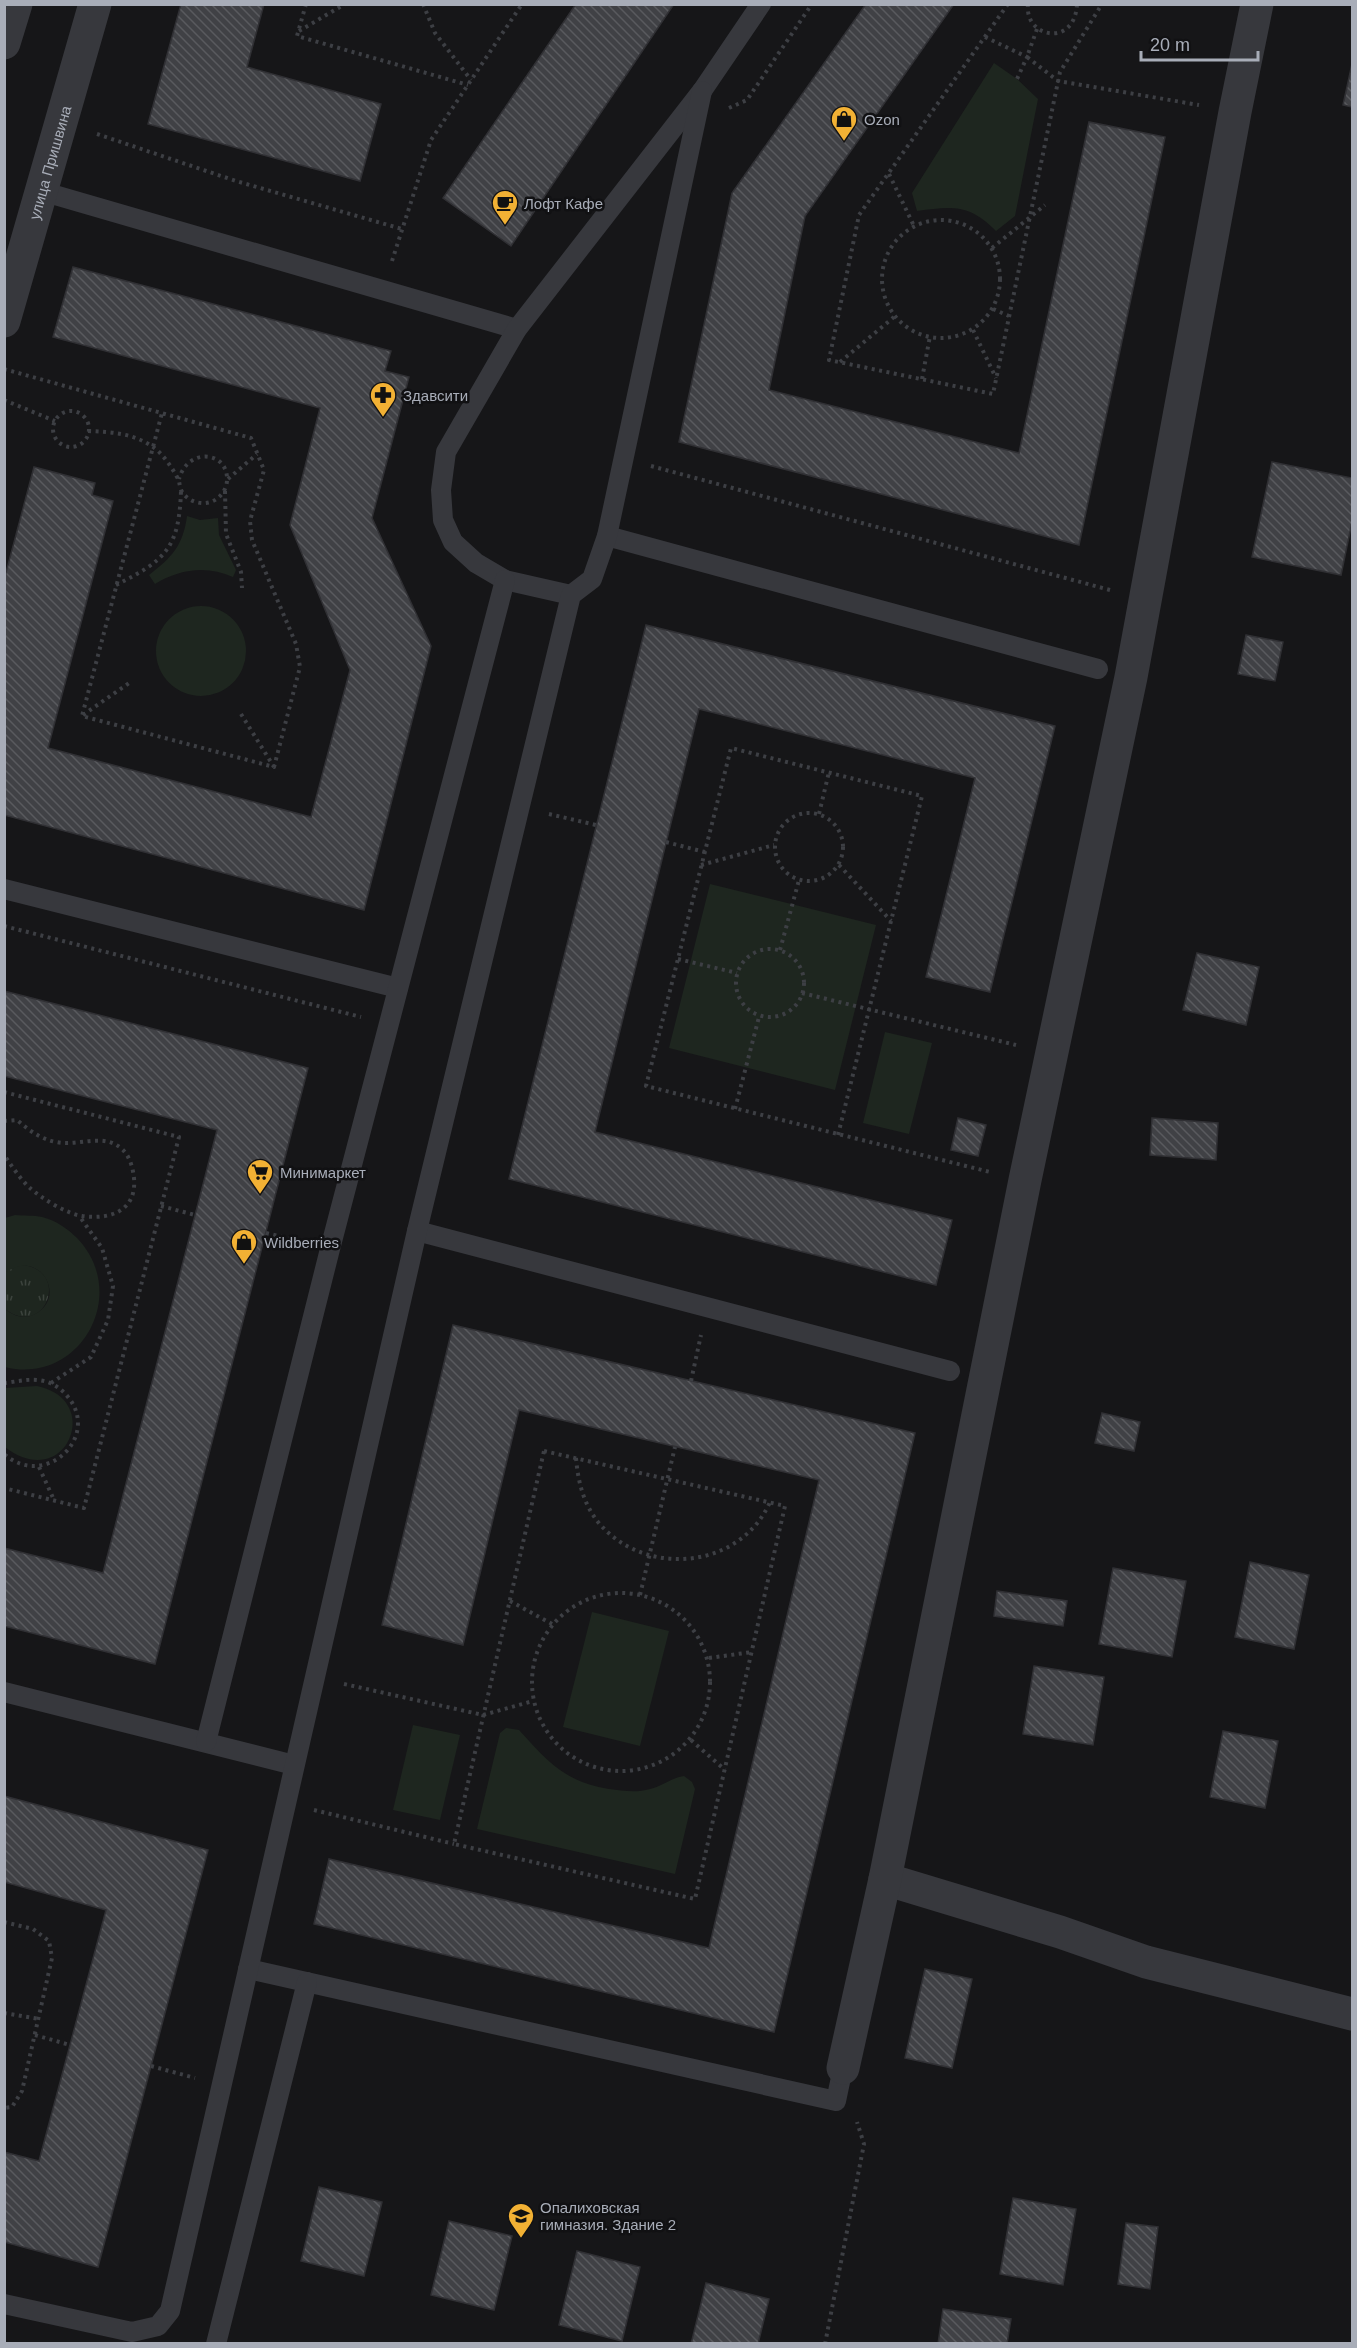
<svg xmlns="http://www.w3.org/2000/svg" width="1357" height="2348" font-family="Arial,sans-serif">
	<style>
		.grass { fill: url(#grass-tufts) }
		.park { fill: #1e261f }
		.building { fill: url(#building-back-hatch); stroke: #303034; stroke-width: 1.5 }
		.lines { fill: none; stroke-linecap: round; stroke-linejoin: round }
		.path { stroke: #3d3f44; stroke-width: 4; stroke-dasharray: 3 4.5; stroke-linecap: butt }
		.service { stroke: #37383d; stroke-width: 20 }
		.minor { stroke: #37383d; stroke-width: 33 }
		.labels { text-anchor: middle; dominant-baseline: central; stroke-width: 5; stroke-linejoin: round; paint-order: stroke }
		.poi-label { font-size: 15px; fill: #a8adb8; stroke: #111113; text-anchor: start }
		.street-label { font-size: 15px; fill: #a8adb8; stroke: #111113 }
	</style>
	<defs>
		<pattern id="grass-tufts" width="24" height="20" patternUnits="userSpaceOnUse" patternTransform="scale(1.5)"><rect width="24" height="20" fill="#1e261f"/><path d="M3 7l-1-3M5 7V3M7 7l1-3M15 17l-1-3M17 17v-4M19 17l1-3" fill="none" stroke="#3c433d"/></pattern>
		<pattern id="building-back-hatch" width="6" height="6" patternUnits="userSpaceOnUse" patternTransform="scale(1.5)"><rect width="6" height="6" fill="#404145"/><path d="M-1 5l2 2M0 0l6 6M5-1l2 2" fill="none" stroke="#595a5e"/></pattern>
	</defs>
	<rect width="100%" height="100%" fill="#161618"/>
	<!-- grass -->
	<path class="grass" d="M21 1265C72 1269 45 1340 5 1309L4 1273 11 1268Z"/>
	<!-- park -->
	<g class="park">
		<path d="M994 63 1017 79 1038 99 1015 216 996 231C970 204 952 206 917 211L912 193Z"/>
		<path d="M187 516 200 520 218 518 219 535 236 570 233 577C207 565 179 569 155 584L149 575C172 557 183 546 187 516Z"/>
		<circle cx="201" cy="651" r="45"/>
		<path d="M710 884 876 925 835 1090 669 1048Z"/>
		<path d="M885 1032 932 1043 909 1134 863 1123Z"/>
		<path d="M15 1215C24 1216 34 1215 42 1217 55 1220 68 1229 77 1238 131 1294 80 1386 5 1367V1309C14 1316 24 1320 35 1314 68 1297 39 1247 5 1273V1218Z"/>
		<path d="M37 1386C105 1400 65 1494 5 1447V1388Z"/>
		<path d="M592 1612 669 1631 640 1746 563 1727Z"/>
		<path d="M413 1725 460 1735 440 1820 393 1810Z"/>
		<path d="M506 1728 519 1730C548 1762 565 1782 609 1789 623 1791 637 1793 650 1789 663 1786 671 1778 684 1776L692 1782 695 1789 675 1874 477 1829 500 1733Z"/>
	</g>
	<!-- building -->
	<g class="building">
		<path d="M181 4H264L247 67 381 104 360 181 148 124Z"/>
		<path d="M576 4H674L511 246 443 198Z"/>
		<path d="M866 4H954L805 216 769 390 1019 453 1089 122 1165 137 1079 545 679 442 732 193Z"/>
		<path d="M1352 64V107L1343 105Z"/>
		<path d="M73 267 391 351 385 371 409 377 372 518 431 646 364 910 4 815V580L34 467 95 483 92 495 113 501 48 748 311 817 350 670 290 525 320 408 53 337Z"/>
		<path d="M1272 462 1352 478V522L1341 575 1252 557Z"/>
		<path d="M646 625 1055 726 990 992 926 977 975 778 699 709 595 1132 952 1220 936 1285 509 1179Z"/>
		<path d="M1246 635 1283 642 1275 681 1238 674Z"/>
		<path d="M1197 953 1259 967 1246 1025 1183 1010Z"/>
		<path d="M4 991 308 1068 155 1664 4 1626V1548L103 1573 217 1130 4 1076Z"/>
		<path d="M958 1118 986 1125 978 1156 951 1150Z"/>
		<path d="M1152 1118 1218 1123 1216 1160 1150 1155Z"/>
		<path d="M453 1325 915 1433 774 2032 314 1924 329 1859 709 1948 819 1480 519 1410 463 1645 382 1625Z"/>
		<path d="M1102 1413 1140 1422 1134 1451 1095 1443Z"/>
		<path d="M1250 1562 1309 1575 1294 1649 1235 1637Z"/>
		<path d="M1113 1568 1186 1581 1172 1657 1099 1644Z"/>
		<path d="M997 1591 1067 1601 1063 1626 994 1616Z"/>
		<path d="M1034 1666 1104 1677 1093 1745 1023 1734Z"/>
		<path d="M1223 1731 1278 1741 1265 1808 1210 1797Z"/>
		<path d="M4 1796 208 1850 98 2267 4 2242V2152L39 2161 106 1910 4 1882Z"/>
		<path d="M925 1969 972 1979 952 2068 905 2058Z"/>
		<path d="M319 2187 382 2202 364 2276 301 2261Z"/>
		<path d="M1013 2198 1076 2209 1063 2285 1000 2274Z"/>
		<path d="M449 2221 512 2236 494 2310 431 2295Z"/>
		<path d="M1126 2223 1158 2227 1150 2289 1118 2284Z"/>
		<path d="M577 2251 640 2267 622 2341 559 2325Z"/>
		<path d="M706 2283 769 2299 758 2344H691Z"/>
		<path d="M943 2309 1011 2319 1007 2344H938Z"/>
	</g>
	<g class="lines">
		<!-- path -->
		<g class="path">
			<path d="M306 4 297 36 468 85"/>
			<path d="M423 4 435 33 471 80"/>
			<path d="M1008 4 859 215 829 360 993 394 1060 72 1102 4"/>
			<path d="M1028 4C1024 38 1075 48 1077 4"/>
			<path d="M1037 29 1027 57 1058 81 1199 105"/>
			<path d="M299 31 345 4"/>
			<path d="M985 37 1027 57 1017 79"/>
			<path d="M729 108 747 100 812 4"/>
			<path d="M97 134 236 181 402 229"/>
			<path d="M889 174 914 226"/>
			<circle cx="941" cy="279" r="59"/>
			<path d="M992 248 1045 205"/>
			<path d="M392 261 431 140 522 4"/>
			<path d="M993 309 1009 316"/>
			<path d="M973 330 996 378"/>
			<path d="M840 362 894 317"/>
			<path d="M4 369 251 438 264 470 250 521 252 540 296 644 300 667 274 767 82 716 162 413"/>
			<path d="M922 379 930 336"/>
			<path d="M4 400 55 421"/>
			<circle cx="71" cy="429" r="18"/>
			<path d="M88 431C111 432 131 433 150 445 161 451 171 466 177 477 180 481 179 485 181 490 188 504 209 508 220 496 224 492 227 486 227 480 228 451 188 447 179 479"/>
			<path d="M651 466 1110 590"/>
			<path d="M228 479 257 454"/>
			<path d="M225 491 226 534 241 572 242 588"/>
			<path d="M116 585C166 560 179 548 181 491"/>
			<path d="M241 714 274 767"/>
			<path d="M83 715 132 681"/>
			<circle cx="809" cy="847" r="34"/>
			<path d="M549 814 596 825"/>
			<path d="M819 814 829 772"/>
			<path d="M666 842 705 852"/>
			<path d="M701 865 774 845"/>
			<path d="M839 865 891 921"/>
			<path d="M4 926 361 1017"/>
			<circle cx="770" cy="983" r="34"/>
			<path d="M780 950 799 880"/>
			<path d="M678 959 737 973"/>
			<path d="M802 993 1016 1045"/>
			<path d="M4 1092 179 1137 84 1508 4 1488"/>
			<path d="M735 1109 759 1017"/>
			<path d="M4 1121 17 1120C29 1130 40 1139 56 1142 78 1147 103 1132 122 1149 130 1156 133 1169 134 1178 137 1211 110 1220 82 1216 67 1214 41 1198 30 1188 20 1179 12 1166 4 1155"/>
			<path d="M838 1135 922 796 731 748 646 1086 990 1172"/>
			<path d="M161 1206 195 1215"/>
			<path d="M266 1233 303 1242"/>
			<path d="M691 1381 701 1335"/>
			<path d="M4 1383C15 1382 26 1379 37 1380 50 1381 60 1387 68 1397 101 1437 45 1490 4 1454"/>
			<path d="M51 1383 91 1357 108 1320 113 1286 102 1248 80 1217"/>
			<path d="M544 1451 785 1506 695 1899 454 1844Z"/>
			<path d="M576 1458C578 1481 583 1503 598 1522 644 1578 740 1570 770 1502"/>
			<path d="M39 1467 54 1500"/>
			<circle cx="621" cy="1682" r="89"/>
			<path d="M640 1595 675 1447"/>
			<path d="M510 1601 552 1624"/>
			<path d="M709 1658 752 1652"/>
			<path d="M344 1684 483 1715 533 1701"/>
			<path d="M691 1740 725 1770"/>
			<path d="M314 1810 454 1844"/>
			<path d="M4 1922 33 1929 49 1941 52 1958 22 2091 12 2107 4 2108"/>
			<path d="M4 2013 39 2019"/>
			<path d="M35 2035 70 2045"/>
			<path d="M151 2066 195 2078"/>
			<path d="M825 2344 864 2144 857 2122"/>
		</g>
		<!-- service -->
		<g class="service">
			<path d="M41 191 517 329"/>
			<path d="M607 536 1098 669"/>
			<path d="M571 595 505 580 476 563 453 542 443 520 441 490 446 452 517 329 702 91 761 4"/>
			<path d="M4 889 398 988"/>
			<path d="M417 1231 950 1371"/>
			<path d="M4 1692 294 1765"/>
			<path d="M206 1742 330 1249 505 580"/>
			<path d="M248 1969 836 2101 843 2068"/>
			<path d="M4 2304 132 2332 158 2326 170 2311 417 1231 571 595 592 579 607 536 702 91"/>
			<path d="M216 2344 307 1982"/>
		</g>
		<!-- minor -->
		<g class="minor">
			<path d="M4 43 16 4"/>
			<path id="s1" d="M4 321 95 4"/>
			<path d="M885 1879 1060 1932 1146 1962 1352 2014"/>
			<path d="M843 2068 885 1879 1025 1180 1131 677 1235 112 1257 4"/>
		</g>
	</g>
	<!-- icons -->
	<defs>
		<g id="shop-pin" transform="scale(1.35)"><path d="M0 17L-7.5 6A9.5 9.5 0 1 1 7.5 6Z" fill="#f2b134" stroke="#111113"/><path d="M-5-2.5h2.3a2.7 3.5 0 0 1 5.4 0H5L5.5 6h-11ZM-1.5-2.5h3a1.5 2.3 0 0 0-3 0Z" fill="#111"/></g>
		<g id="cafe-pin" transform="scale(1.35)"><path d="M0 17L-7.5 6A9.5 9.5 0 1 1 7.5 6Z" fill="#f2b134" stroke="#111113"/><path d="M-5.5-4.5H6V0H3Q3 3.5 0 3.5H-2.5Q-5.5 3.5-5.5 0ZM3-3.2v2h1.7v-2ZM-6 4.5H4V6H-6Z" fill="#111"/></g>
		<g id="pharmacy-pin" transform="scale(1.35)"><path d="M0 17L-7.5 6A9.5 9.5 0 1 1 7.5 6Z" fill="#f2b134" stroke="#111113"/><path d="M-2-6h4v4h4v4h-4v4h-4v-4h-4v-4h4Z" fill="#111"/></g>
		<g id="supermarket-pin" transform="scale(1.35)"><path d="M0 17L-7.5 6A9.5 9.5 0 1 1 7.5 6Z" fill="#f2b134" stroke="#111113"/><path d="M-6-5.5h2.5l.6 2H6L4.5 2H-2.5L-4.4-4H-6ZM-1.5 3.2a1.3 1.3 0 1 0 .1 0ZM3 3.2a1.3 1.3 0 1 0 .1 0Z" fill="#111"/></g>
		<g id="school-pin" transform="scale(1.35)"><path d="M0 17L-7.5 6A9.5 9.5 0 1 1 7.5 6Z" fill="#f2b134" stroke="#111113"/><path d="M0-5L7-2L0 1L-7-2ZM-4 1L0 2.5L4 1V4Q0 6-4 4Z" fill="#111"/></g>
	</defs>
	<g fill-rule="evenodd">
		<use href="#shop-pin" x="844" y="119"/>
		<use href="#cafe-pin" x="505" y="203"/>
		<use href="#pharmacy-pin" x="383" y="395"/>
		<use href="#supermarket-pin" x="260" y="1172"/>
		<use href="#shop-pin" x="244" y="1242"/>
		<use href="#school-pin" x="521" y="2216"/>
	</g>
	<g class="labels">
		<!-- poi labels -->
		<g class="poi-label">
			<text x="864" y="119">Ozon</text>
			<text x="524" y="203">Лофт Кафе</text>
			<text x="403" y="395">Здавсити</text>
			<text x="280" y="1172">Минимаркет</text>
			<text x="264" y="1242">Wildberries</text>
			<text x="540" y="2207">Опалиховская<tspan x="540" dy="17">гимназия. Здание 2</tspan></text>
		</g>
		<!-- street labels -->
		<g class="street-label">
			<text stroke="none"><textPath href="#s1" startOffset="165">улица Пришвина</textPath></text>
		</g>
	</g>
	<!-- border -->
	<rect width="1357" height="2348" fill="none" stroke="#a8adb8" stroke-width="12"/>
	<!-- scale -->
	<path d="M1141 51v9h117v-9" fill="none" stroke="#a8adb8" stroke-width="3"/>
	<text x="1150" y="51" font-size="18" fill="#a8adb8" stroke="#111113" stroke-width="4.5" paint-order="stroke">20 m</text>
</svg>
